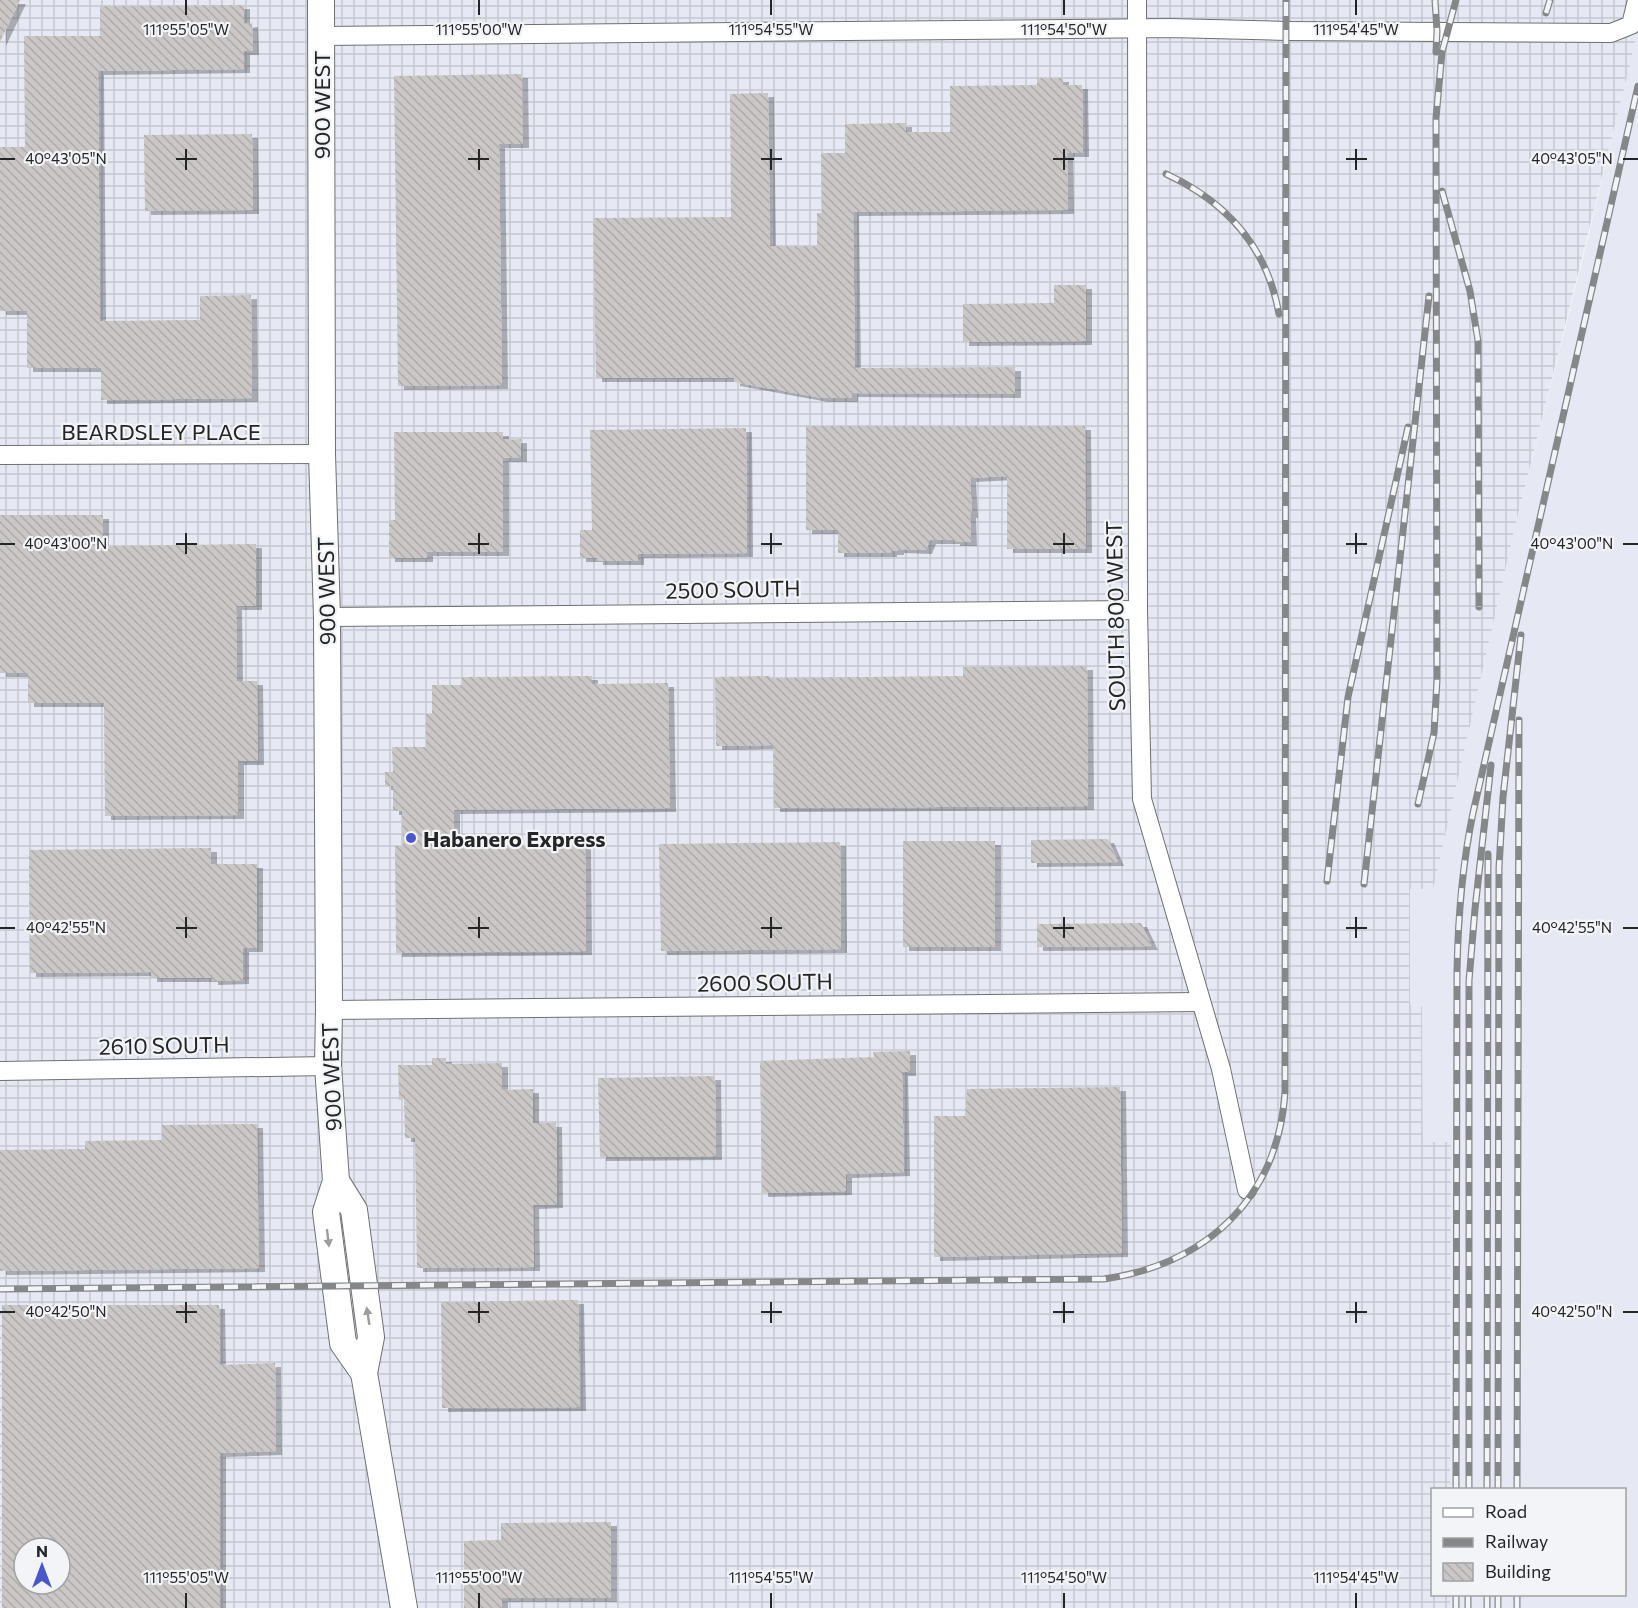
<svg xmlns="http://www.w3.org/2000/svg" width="1638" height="1608" font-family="Commissioner,sans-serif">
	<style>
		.built { fill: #e6e9f4 }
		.industrial { fill: url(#industrial-grid); fill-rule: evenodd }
		.building { fill: url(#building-back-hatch); fill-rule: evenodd; filter: url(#shadow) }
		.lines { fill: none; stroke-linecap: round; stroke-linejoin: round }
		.minor-casing { stroke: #6f7072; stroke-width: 20 }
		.secondary-casing { stroke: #6f7072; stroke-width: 28 }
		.minor { stroke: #fff; stroke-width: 18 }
		.secondary { stroke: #fff; stroke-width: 26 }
		.rail-casing { stroke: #868789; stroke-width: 7 }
		.rail { stroke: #f3f4f7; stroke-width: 4.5; stroke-dasharray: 14; stroke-linecap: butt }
		.oneway { fill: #9c9d9d }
		.ticks { fill: none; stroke: #242526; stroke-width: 2 }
		.poi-dot { fill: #4957cc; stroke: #f3f4f7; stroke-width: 2 }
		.labels { text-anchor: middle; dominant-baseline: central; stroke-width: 4.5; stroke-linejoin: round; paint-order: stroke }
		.street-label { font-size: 22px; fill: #242526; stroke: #f3f4f7 }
		.poi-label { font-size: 22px; font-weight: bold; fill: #242526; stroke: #f3f4f7; text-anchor: start }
		.ticks-label { font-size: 15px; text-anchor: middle; fill: #242526; stroke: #f3f4f7; stroke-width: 4.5; stroke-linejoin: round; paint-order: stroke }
	</style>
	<defs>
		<pattern id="industrial-grid" width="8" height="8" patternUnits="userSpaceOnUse" patternTransform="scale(1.5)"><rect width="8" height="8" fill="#e6e9f4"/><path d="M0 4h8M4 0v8" fill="none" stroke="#c5c8d1"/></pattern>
		<pattern id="building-back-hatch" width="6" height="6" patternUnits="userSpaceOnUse" patternTransform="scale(1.5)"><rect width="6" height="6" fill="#cbc7c7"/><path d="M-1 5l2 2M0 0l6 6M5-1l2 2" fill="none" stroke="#aeabab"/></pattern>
		<filter id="shadow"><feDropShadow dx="6" dy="4" stdDeviation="0" flood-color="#0004"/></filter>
	</defs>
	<rect width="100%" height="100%" fill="#f3f4f7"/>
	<!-- built -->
	<path class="built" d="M1638 28V1608H1450V1595L1624 1594V1490L1450 1489 1451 1143 1423 1142 1422 1006 1410 1004V888H1433L1514 531 1588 238Z"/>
	<!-- industrial -->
	<path class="industrial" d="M0 0H1638V28L1631 60 1514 531 1433 889H1410V1004L1422 1006 1423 1142H1451L1450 1489 1432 1490V1594L1450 1595V1608H0ZM24 1548H60V1584H24Z"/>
	<!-- building -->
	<g class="building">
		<path d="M0 0H20L0 42Z"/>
		<path d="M244 5V24L252 23 253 51H244V69L98 71 100 321 200 320V296L251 295 252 398 101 400V368H27V311H0V147H25L24 36H100V6Z"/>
		<path d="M522 74 523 144H499L502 385 398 386 394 76Z"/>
		<path d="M1037 78H1063V85H1082L1083 153H1067L1068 210 853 212 855 368 1015 367V394L852 393V398H822L734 382V378H596L593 218 731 217 730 94 768 93 770 246H817V213H822L821 153H845V124L906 123V132H950V86L1037 85Z"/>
		<path d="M252 134 253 210 145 211 144 135Z"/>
		<path d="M1054 285H1086V341L963 342V304L1054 303Z"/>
		<path d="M806 426H1085L1086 549H1007V476L970 478 972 514H970L971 542H954V540H930L926 550 898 549V551H891V553H838V530H806Z"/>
		<path d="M746 428 747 553 638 554V561H597V558H580V530H592L590 430Z"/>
		<path d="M394 432H503V440L521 439V458H503V552H427V558H389V520H395Z"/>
		<path d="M0 515H103V546L256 544V606H236L237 681H257L258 761H238V815L105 816 104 703H28V673H0Z"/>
		<path d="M1087 666 1088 806 774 808 773 745 716 746 715 677 770 676V678L963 676V667Z"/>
		<path d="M592 676V684L668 683 670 808 454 810V846L585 844 586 951 396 953 395 846H403L402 811H393V786H385V772H393L392 747H426V714H432V685H462V677Z"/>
		<path d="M1108 839 1118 862 1031 863V840Z"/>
		<rect x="903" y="841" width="92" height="106"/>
		<path d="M840 842 841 949 661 951 659 844Z"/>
		<path d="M211 848V864H257V948H243V980L212 981V978H151V972L30 973 29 850Z"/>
		<path d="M1141 923 1152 946 1037 947V924Z"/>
		<path d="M910 1051V1072H902L904 1172 846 1174V1191L762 1193 760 1061 874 1057 873 1052Z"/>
		<path d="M432 1058H446V1064L502 1063V1090L533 1089V1123H556L557 1204 533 1205 534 1267 417 1268 415 1138H405L404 1099 399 1100 398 1065H432Z"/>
		<path d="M715 1076 716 1156 600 1157 598 1078Z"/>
		<path d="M1120 1087 1122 1253 934 1257V1116H965L967 1089Z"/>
		<path d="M257 1124 259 1268 0 1271V1150L85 1149V1141L162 1140V1125Z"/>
		<path d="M578 1300 580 1407 442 1408 441 1302Z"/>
		<path d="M2 1305H219L220 1365 275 1363 276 1451 220 1453V1608H2ZM24 1548H60V1584H24Z"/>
		<path d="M611 1522V1598H502V1608H464V1541L501 1540V1523Z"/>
	</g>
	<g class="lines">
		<!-- minor casing -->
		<g class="minor-casing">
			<g id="minor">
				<path d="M1137 0 1138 610 1142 799 1221 1069 1247 1190"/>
				<path d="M321 36 1170 28 1287 31 1611 33 1631 25 1637 0"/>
				<path d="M0 455 322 454"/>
				<path d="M327 617 1138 610"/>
				<path d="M329 1010 1201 1002"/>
				<path d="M0 1071 328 1066"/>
			</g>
		</g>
		<!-- secondary casing -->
		<g class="secondary-casing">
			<g id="secondary">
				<path d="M321 0 322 454 327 617 329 1010 328 1066 336 1181 326 1212 343 1343 364 1373"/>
				<path d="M336 1181 354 1210 371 1337 364 1373 404 1608"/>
			</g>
		</g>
		<!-- minor -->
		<use href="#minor" class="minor"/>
		<!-- secondary -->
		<use href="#secondary" class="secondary"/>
		<!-- rail casing -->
		<g class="rail-casing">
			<g id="rail">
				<path d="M1435 0 1437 31 1436 52"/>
				<path d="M1546 13 1550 0"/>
				<path d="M1166 174C1227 202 1267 247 1279 314"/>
				<path d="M1442 191 1470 291 1478 341 1479 607"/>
				<path d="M1418 804 1434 733 1437 680 1436 118 1442 52 1456 0"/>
				<path d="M1327 881 1348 697 1408 427"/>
				<path d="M1364 884 1429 296"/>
				<path d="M0 1289 1104 1279C1207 1264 1278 1198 1285 1092L1286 0"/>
				<path d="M1456 1490 1457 971C1458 917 1462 866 1473 813L1638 86"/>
				<path d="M1469 1490V981L1475 909 1491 765"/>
				<path d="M1487 1490 1488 854"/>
				<path d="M1498 1490 1499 868 1503 797 1521 635"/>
				<path d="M1517 1490 1519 720"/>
				<path d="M1456 1608V1594"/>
				<path d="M1468 1608V1594"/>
				<path d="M1487 1608V1594"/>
				<path d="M1498 1608V1594"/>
				<path d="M1517 1608V1594"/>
			</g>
		</g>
		<!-- rail -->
		<use href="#rail" class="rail"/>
	</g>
	<!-- one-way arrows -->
	<defs><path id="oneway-solid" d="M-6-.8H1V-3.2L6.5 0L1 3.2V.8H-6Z" transform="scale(1.5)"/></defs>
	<g class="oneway">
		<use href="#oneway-solid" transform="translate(328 1238) rotate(83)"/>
		<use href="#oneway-solid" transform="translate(368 1316) rotate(-99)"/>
	</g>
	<!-- ticks -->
	<path class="ticks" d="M186 0V15M479 0V15M771 0V15M1064 0V15M1356 0V15M186 149V170M479 149V170M771 149V170M1064 149V170M1356 149V170M0 159H15M176 159H197M468 159H489M761 159H782M1053 159H1074M1346 159H1367M1623 159H1638M186 533V554M479 533V554M771 533V554M1064 533V554M1356 533V554M0 544H15M176 544H197M468 544H489M761 544H782M1053 544H1074M1346 544H1367M1623 544H1638M186 917V938M479 917V938M771 917V938M1064 917V938M1356 917V938M0 928H15M176 928H197M468 928H489M761 928H782M1053 928H1074M1346 928H1367M1623 928H1638M186 1302V1323M479 1302V1323M771 1302V1323M1064 1302V1323M1356 1302V1323M0 1312H15M176 1312H197M468 1312H489M761 1312H782M1053 1312H1074M1346 1312H1367M1623 1312H1638M186 1593V1608M479 1593V1608M771 1593V1608M1064 1593V1608M1356 1593V1608"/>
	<!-- markers -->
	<circle class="poi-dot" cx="411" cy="838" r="6"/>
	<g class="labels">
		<!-- street labels -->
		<g class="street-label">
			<text transform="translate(321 105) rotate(-90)">900 WEST</text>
			<text x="161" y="431">BEARDSLEY PLACE</text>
			<text transform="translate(733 589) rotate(-1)">2500 SOUTH</text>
			<text transform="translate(326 591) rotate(-91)">900 WEST</text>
			<text transform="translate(1115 616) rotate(-91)">SOUTH 800 WEST</text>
			<text transform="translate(765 982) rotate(-1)">2600 SOUTH</text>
			<text transform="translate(164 1045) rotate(-1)">2610 SOUTH</text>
			<text transform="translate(331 1077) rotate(-92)">900 WEST</text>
		</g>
		<!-- poi labels -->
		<g class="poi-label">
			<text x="423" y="838">Habanero Express</text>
		</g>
	</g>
	<g class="ticks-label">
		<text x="186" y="35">111°55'05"W</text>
		<text x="479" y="35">111°55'00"W</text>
		<text x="771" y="35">111°54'55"W</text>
		<text x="1064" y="35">111°54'50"W</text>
		<text x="1356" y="35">111°54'45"W</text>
		<text x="66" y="164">40°43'05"N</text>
		<text x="1572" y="164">40°43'05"N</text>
		<text x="66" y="549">40°43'00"N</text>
		<text x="1572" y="549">40°43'00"N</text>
		<text x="66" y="933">40°42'55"N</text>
		<text x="1572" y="933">40°42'55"N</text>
		<text x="66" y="1317">40°42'50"N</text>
		<text x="1572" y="1317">40°42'50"N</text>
		<text x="186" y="1583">111°55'05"W</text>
		<text x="479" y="1583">111°55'00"W</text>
		<text x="771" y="1583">111°54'55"W</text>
		<text x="1064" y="1583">111°54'50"W</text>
		<text x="1356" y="1583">111°54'45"W</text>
	</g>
	<!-- legend -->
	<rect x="1431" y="1488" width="195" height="108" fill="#f3f4f7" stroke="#a0a1a3" stroke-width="1.5"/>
	<rect x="1443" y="1508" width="30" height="9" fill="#ffffff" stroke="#a0a1a3" stroke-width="1.5"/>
	<text x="1485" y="1518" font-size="18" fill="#242526">Road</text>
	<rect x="1443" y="1538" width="30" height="9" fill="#868789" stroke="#a0a1a3" stroke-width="1.5"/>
	<text x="1485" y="1548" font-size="18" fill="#242526">Railway</text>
	<rect x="1443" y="1563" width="30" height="18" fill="url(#building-back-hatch)" stroke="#a0a1a3" stroke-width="1.5"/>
	<text x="1485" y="1578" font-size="18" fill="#242526">Building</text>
	<!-- north arrow -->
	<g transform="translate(42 1566)"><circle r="28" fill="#f3f4f7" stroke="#a0a1a3" stroke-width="1.5"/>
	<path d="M0-4.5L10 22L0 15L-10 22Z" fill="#4957cc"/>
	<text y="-9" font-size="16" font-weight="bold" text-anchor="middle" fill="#242526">N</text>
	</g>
</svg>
